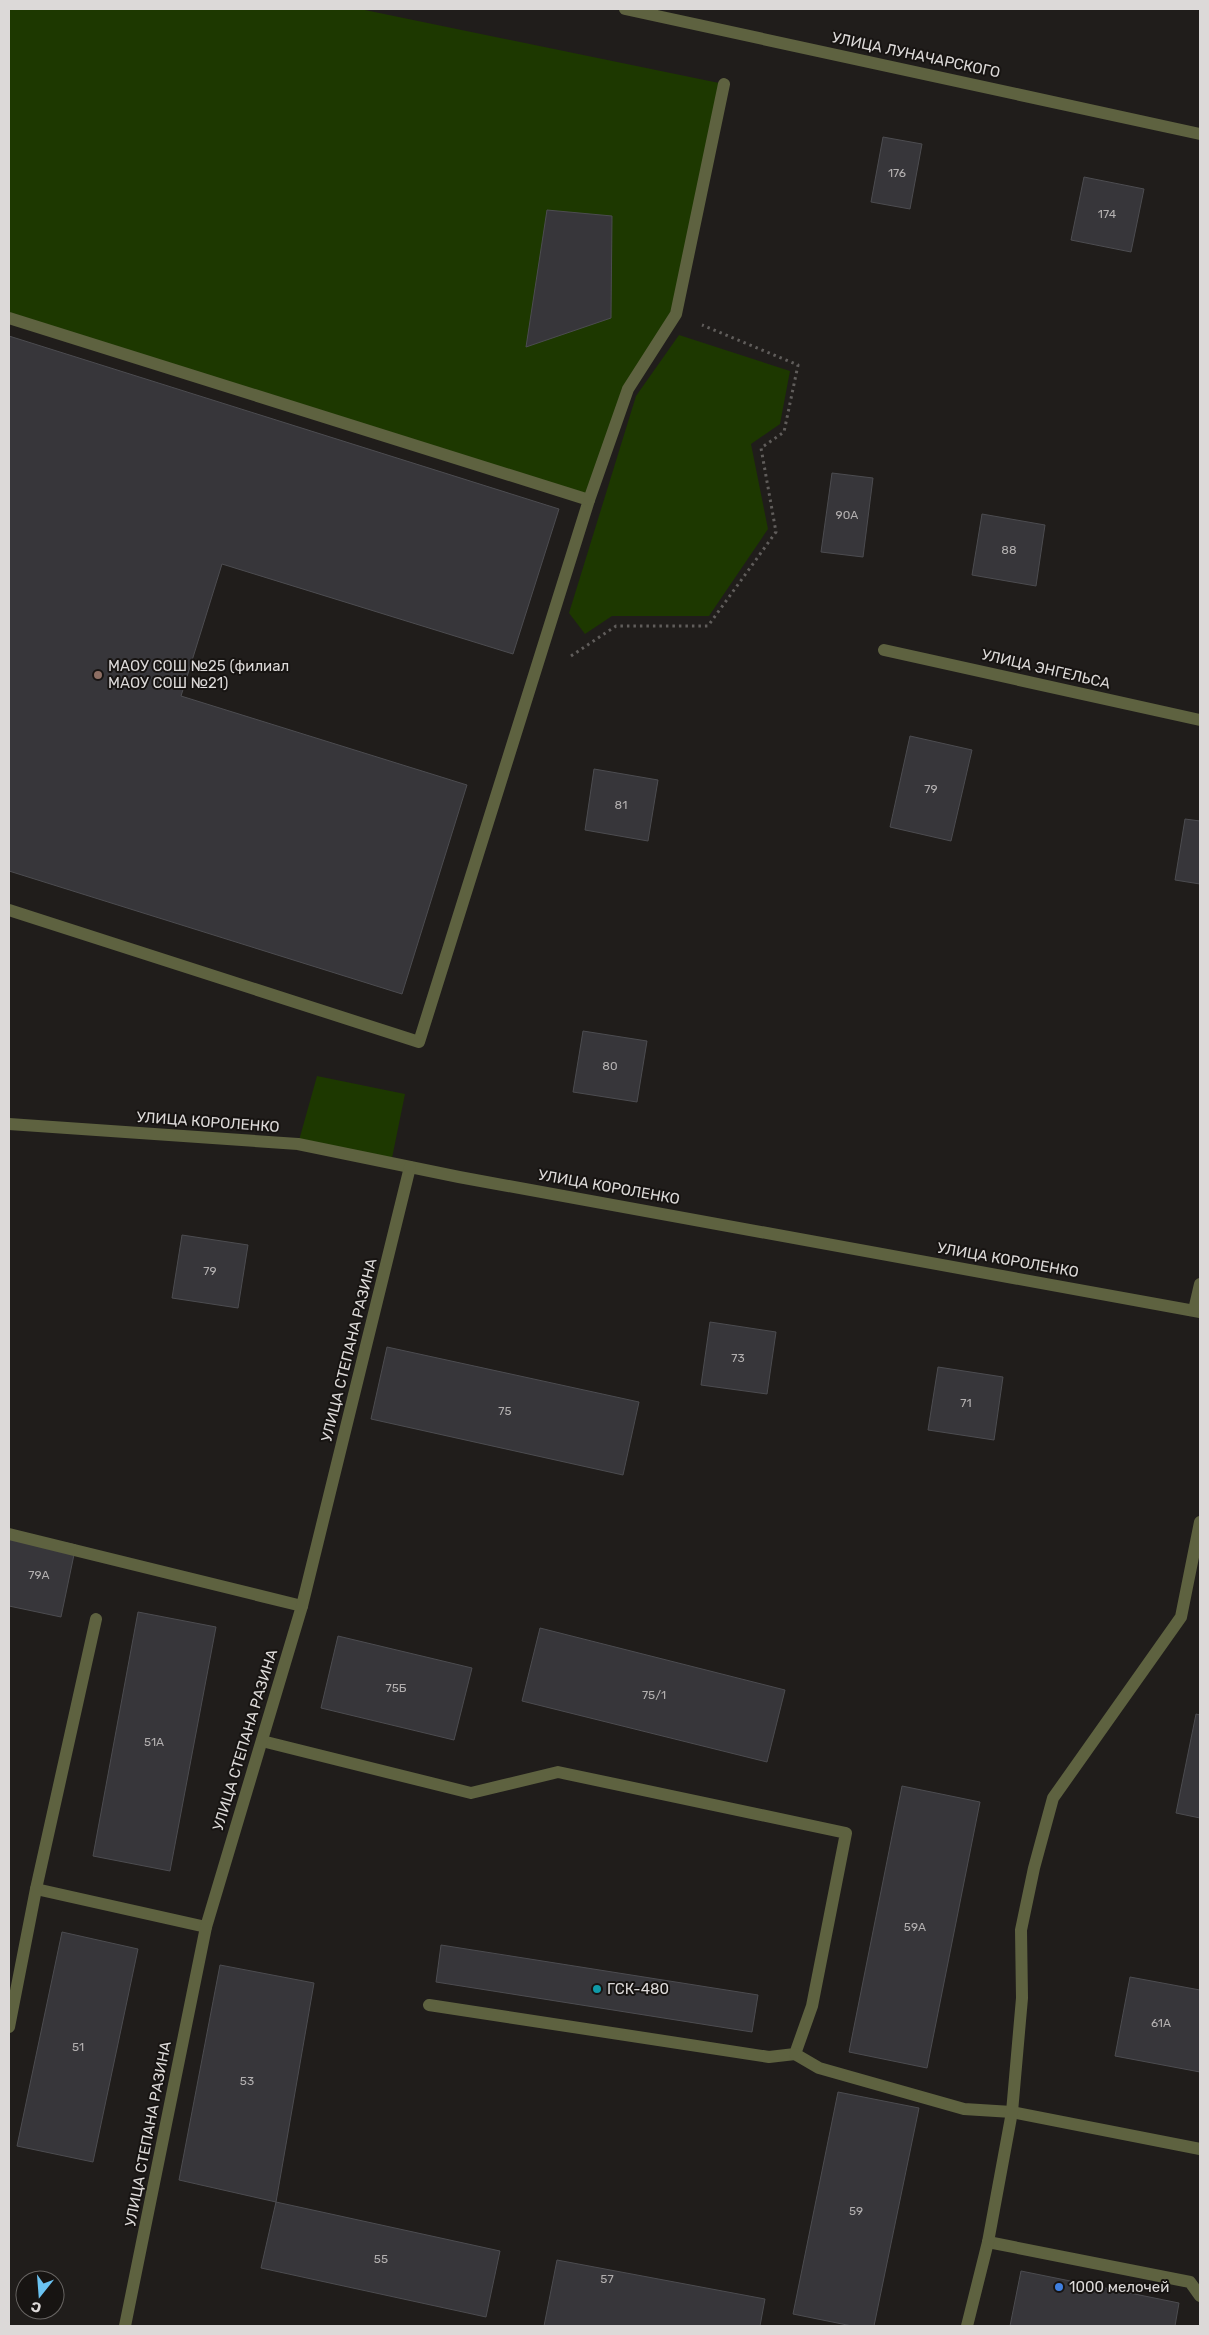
<svg xmlns="http://www.w3.org/2000/svg" width="1209" height="2335" font-family="Rubik,sans-serif">
	<style>
		.green { fill: #1d3800 }
		.building { fill: #37363a; stroke: #4c4c50 }
		.lines { fill: none; stroke-linecap: round; stroke-linejoin: round }
		.path { stroke: #605d5b; stroke-width: 3; stroke-dasharray: 2.5 4; stroke-linecap: butt }
		.lane { stroke: #5e6240; stroke-width: 12 }
		.street { stroke: #5e6240; stroke-width: 12 }
		.education-dot { fill: #8d6e63; stroke: #171412; stroke-width: 2 }
		.culture-dot { fill: #0f9aa8; stroke: #171412; stroke-width: 2 }
		.shop-dot { fill: #3f7fe0; stroke: #171412; stroke-width: 2 }
		.labels { text-anchor: middle; dominant-baseline: central; stroke-width: 4; stroke-linejoin: round; paint-order: stroke }
		.number-label { font-size: 12px; fill: #b3b0b0 }
		.street-label { font-size: 15px; fill: #dcd9d8; stroke: #171412 }
		.poi-label { font-size: 15px; fill: #dcd9d8; stroke: #171412; text-anchor: start }
	</style>
	<rect width="100%" height="100%" fill="#201d1b"/>
	<!-- green -->
	<g class="green">
		<path d="M9 9H360L724 84 676 314 628 389 589 500 9 318Z"/>
		<path d="M679 335 790 371 780 424 751 444 768 529 709 616H612L585 634 569 613 636 396Z"/>
		<path d="M317 1076 405 1094 391 1163 298 1144Z"/>
	</g>
	<!-- building -->
	<g class="building">
		<path d="M883 137 922 144 910 209 871 202Z"/>
		<path d="M1084 177 1144 189 1131 252 1071 240Z"/>
		<path d="M547 210 612 216 611 318 526 347Z"/>
		<path d="M9 336 559 509 513 654 222 564 181 696 467 785 402 994 9 871Z"/>
		<path d="M832 473 873 478 863 557 821 552Z"/>
		<path d="M982 514 1045 525 1036 586 972 575Z"/>
		<path d="M910 736 972 750 951 841 890 827Z"/>
		<path d="M594 769 658 780 648 841 585 830Z"/>
		<path d="M1185 819 1200 821V884L1175 880Z"/>
		<path d="M583 1031 647 1041 637 1102 573 1092Z"/>
		<path d="M182 1235 248 1245 238 1308 172 1298Z"/>
		<path d="M710 1322 776 1332 767 1394 701 1385Z"/>
		<path d="M387 1347 639 1402 623 1475 371 1419Z"/>
		<path d="M938 1367 1003 1377 994 1440 928 1430Z"/>
		<path d="M9 1531 76 1545 61 1617 9 1606Z"/>
		<path d="M138 1612 216 1627 170 1871 93 1856Z"/>
		<path d="M540 1628 785 1690 767 1762 522 1701Z"/>
		<path d="M338 1636 472 1668 454 1740 321 1708Z"/>
		<path d="M1196 1714 1200 1715V1818L1176 1813Z"/>
		<path d="M902 1786 980 1802 927 2068 849 2052Z"/>
		<path d="M62 1932 138 1949 93 2162 17 2146Z"/>
		<path d="M441 1945 758 1995 752 2032 436 1982Z"/>
		<path d="M220 1965 314 1983 276 2202 179 2180Z"/>
		<path d="M1130 1977 1200 1990V2072L1115 2056Z"/>
		<path d="M838 2092 919 2108 874 2326H852L793 2314Z"/>
		<path d="M276 2202 500 2251 486 2317 261 2268Z"/>
		<path d="M557 2260 765 2299 760 2326H544Z"/>
		<path d="M1021 2271 1179 2303 1175 2326H1010Z"/>
	</g>
	<g class="lines">
		<!-- path -->
		<path class="path" d="M571 656 616 626H708L776 532 761 448 784 432 798 365 702 325"/>
		<!-- lane -->
		<g class="lane">
			<path d="M9 318 589 500 419 1042 9 910"/>
			<path d="M589 500 628 389 676 314 724 84"/>
			<path d="M9 1534 302 1606"/>
			<path d="M262 1741 471 1793 558 1772 846 1833 812 2006 795 2054 769 2057 429 2005"/>
			<path d="M36 1889 206 1927"/>
			<path d="M9 2027 36 1889 96 1619"/>
			<path d="M795 2054 819 2068 964 2109 1012 2112 1200 2149"/>
			<path d="M988 2242 1190 2282 1200 2296"/>
		</g>
		<!-- street -->
		<g class="street">
			<path d="M625 9 1200 134"/>
			<path d="M884 650 1200 720"/>
			<path d="M9 1124 298 1144 459 1177 1200 1312"/>
			<path d="M1194 1310 1200 1284"/>
			<path d="M125 2326 206 1927 302 1606 410 1167"/>
			<path d="M967 2326 988 2242 1012 2112 1022 1998 1021 1930 1034 1868 1053 1798 1181 1617 1200 1522"/>
		</g>
	</g>
	<!-- markers -->
	<circle class="education-dot" cx="98" cy="675" r="5"/>
	<circle class="culture-dot" cx="597" cy="1989" r="5"/>
	<circle class="shop-dot" cx="1059" cy="2287" r="5"/>
	<g class="labels">
		<!-- number labels -->
		<g class="number-label">
			<text x="897" y="173">176</text>
			<text x="1107" y="214">174</text>
			<text x="847" y="515">90А</text>
			<text x="1009" y="550">88</text>
			<text x="931" y="789">79</text>
			<text x="621" y="805">81</text>
			<text x="610" y="1066">80</text>
			<text x="210" y="1271">79</text>
			<text x="738" y="1358">73</text>
			<text x="966" y="1403">71</text>
			<text x="505" y="1411">75</text>
			<text x="39" y="1575">79А</text>
			<text x="396" y="1688">75Б</text>
			<text x="654" y="1695">75/1</text>
			<text x="154" y="1742">51А</text>
			<text x="915" y="1927">59А</text>
			<text x="1161" y="2023">61А</text>
			<text x="78" y="2047">51</text>
			<text x="247" y="2081">53</text>
			<text x="856" y="2211">59</text>
			<text x="381" y="2259">55</text>
			<text x="607" y="2279">57</text>
		</g>
		<!-- street labels -->
		<g class="street-label">
			<text transform="translate(916 55) rotate(12)">УЛИЦА ЛУНАЧАРСКОГО</text>
			<text transform="translate(1046 669) rotate(13)">УЛИЦА ЭНГЕЛЬСА</text>
			<text transform="translate(208 1122) rotate(4)">УЛИЦА КОРОЛЕНКО</text>
			<text transform="translate(609 1187) rotate(10)">УЛИЦА КОРОЛЕНКО</text>
			<text transform="translate(1008 1260) rotate(10)">УЛИЦА КОРОЛЕНКО</text>
			<text transform="translate(349 1350) rotate(-76)">УЛИЦА СТЕПАНА РАЗИНА</text>
			<text transform="translate(245 1740) rotate(-73)">УЛИЦА СТЕПАНА РАЗИНА</text>
			<text transform="translate(148 2134) rotate(-79)">УЛИЦА СТЕПАНА РАЗИНА</text>
		</g>
		<!-- poi labels -->
		<g class="poi-label">
			<text x="108" y="666">МАОУ СОШ №25 (филиал<tspan x="108" dy="17">МАОУ СОШ №21)</tspan></text>
			<text x="607" y="1989">ГСК-480</text>
			<text x="1069" y="2287">1000 мелочей</text>
		</g>
	</g>
	<!-- border -->
	<rect width="1209" height="2335" fill="none" stroke="#dcd9d8" stroke-width="20"/>
	<!-- north arrow -->
	<g transform="translate(40 2295) rotate(197)"><circle r="24" fill="#171412" stroke="#666361"/>
	<path d="M0-4L9 19L0 12L-9 19Z" fill="#6bc3f2"/>
	<text y="-8" font-size="14" font-weight="bold" text-anchor="middle" fill="#dcd9d8">С</text>
	</g>
</svg>
